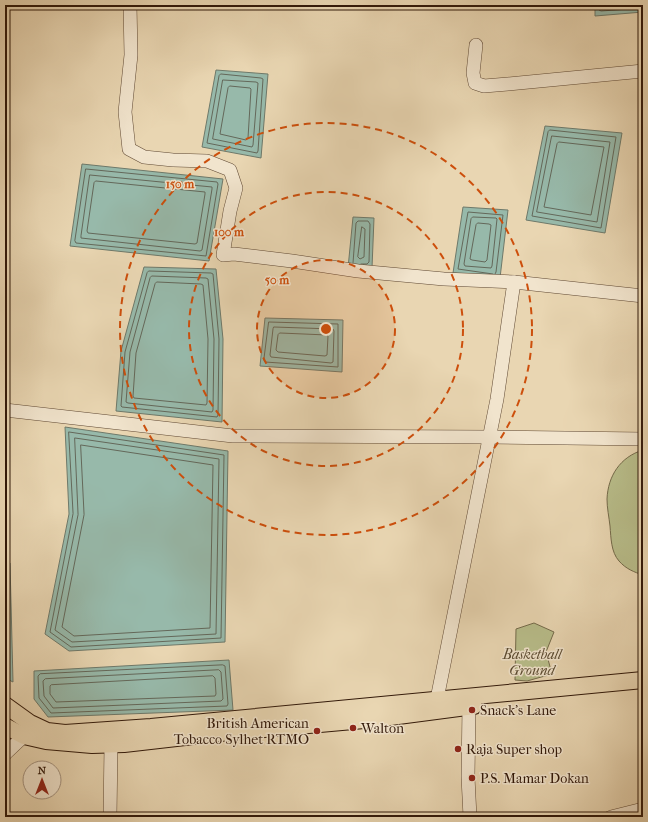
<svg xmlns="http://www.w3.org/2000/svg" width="648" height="822" font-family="'IM FELL French Canon',serif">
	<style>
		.green { fill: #b8bd8a; stroke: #746a4a }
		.water { fill: #97b9aa; stroke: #6e796a }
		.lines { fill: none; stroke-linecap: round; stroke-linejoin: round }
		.shore { stroke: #64685a; stroke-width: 1 }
		.minor-casing { stroke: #5f4833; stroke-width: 14 }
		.major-casing { stroke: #311809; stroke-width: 18 }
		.minor { stroke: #f1e4cd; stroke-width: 13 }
		.major { stroke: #e9d6b2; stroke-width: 16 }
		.ring { fill: none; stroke: #cd4f0c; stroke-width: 2; stroke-dasharray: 7 5 }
		.poi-dot { fill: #8f2418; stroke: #f1e4cd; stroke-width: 1.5 }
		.labels { text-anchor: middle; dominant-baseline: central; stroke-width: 3; stroke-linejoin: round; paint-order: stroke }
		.park-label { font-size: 14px; font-style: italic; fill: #5a4a30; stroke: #f1e4cd }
		.poi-label { font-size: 14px; fill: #311809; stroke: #f1e4cd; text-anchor: start }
		.centre { fill: #cd4f0c; stroke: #f1e4cd; stroke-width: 2 }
		.ring-label { font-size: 12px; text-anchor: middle; font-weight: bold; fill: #cd4f0c; stroke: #f1e4cd; stroke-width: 3; stroke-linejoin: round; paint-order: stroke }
	</style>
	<rect width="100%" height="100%" fill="#e9d6b2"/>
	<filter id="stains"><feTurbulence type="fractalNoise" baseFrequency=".005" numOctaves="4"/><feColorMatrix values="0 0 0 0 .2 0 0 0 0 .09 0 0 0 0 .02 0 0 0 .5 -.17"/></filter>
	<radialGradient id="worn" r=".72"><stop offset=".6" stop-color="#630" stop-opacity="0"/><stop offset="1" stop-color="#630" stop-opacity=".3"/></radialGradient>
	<!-- green -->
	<g class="green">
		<path d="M643 450V575C634 572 626 569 619 561 611 552 611 538 610 526 609 517 607 508 607 499 608 476 620 457 643 450Z"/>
		<path d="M534 623 554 632 546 652 552 674 527 681 515 680 516 629Z"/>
	</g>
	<!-- water -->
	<g class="water">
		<path d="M595 5H643V12L595 16Z"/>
		<path d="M216 70 268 74 261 158 202 147Z"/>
		<path d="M545 126 622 133 605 233 526 220Z"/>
		<path d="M82 164 223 179 209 261 70 246Z"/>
		<path d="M463 207 508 210 500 278 453 273Z"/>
		<path d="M353 217 374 218 372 268H348Z"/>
		<path d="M144 267 216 269 223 339 222 422 116 411 121 351Z"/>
		<path d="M265 318 343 320 342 372 260 366Z"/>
		<path d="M65 427 228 451 225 642 69 651 45 634 69 514Z"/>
		<path d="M5 561 10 563 13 682 5 678Z"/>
		<path d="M229 660 233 710 48 717 34 699V671Z"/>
	</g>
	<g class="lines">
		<!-- shore -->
		<g class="shore">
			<path d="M599 5V10L601 11 643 8"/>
			<path d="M221 74 261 78 263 79 258 151 257 153 207 143 219 76Z"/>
			<path d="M223 80 256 82 258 83 253 145 252 147 213 139Z"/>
			<path d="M230 86 250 88 251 89 248 138 246 140 220 134 228 88Z"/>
			<path d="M550 130 616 137 601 228 532 216 548 132Z"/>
			<path d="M552 136 610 142 597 222 537 212Z"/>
			<path d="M559 142 604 147 591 215 544 207 557 144Z"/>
			<path d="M86 169 217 182 218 184 206 256 76 243 75 241Z"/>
			<path d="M90 175 212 187V189L202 250 200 251 81 238V236Z"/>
			<path d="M96 181 205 192V194L197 243 195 244 88 233 87 231 94 183Z"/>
			<path d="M473 217 496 218 497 219 492 266 491 268 465 266 464 264 471 219Z"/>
			<path d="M478 223 489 224 491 225 487 260 485 262 472 260 470 259 476 225Z"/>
			<path d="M362 227 365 229 364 257 360 259 358 257Z"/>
			<path d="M353 263 356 223 358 221H368L370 224 369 262 367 264H361"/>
			<path d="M149 271 211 273 213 274 219 339 218 415 217 417 122 407 121 406 125 352 147 273Z"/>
			<path d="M493 274 458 269 468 212 503 215 496 272 495 274"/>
			<path d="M152 276 206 278 208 279 214 339 213 410 212 412 128 403 126 402 130 352 150 278Z"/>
			<path d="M157 282 201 284 203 285 208 339 207 403 206 405 134 398 133 396 136 353 155 284Z"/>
			<path d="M269 322 338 324V367L265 362 264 360Z"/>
			<path d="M274 327 333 329 334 331 333 362 331 363 271 357 270 355 273 329Z"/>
			<path d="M280 333 327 335 328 336 327 355 325 356 278 352 276 350 278 335Z"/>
			<path d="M69 432 224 455 221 638 71 647 50 632 73 514Z"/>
			<path d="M75 438 219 459 216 634 72 642 55 630 78 515Z"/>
			<path d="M81 445 213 465 210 628 74 636 62 627 84 515Z"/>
			<path d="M5 565 8 673 5 675"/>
			<path d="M223 665 225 666 228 704 227 706 51 713 39 698 38 676 40 674Z"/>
			<path d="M219 670 221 672 223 699 221 701 53 708 44 696 43 681 45 679Z"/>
			<path d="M213 676 215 678 216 694 215 696 56 702 50 694V686L51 685Z"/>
		</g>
		<!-- minor casing -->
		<g class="minor-casing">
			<g id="minor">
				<path d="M130 5 131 55 125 112 129 149 144 157 173 160 207 161 230 170 236 188 230 211 223 255 234 254 292 261 358 271 444 279 514 282 643 296"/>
				<path d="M476 45 473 73 475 83 484 86 508 84 643 71"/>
				<path d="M5 410 233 436 489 437 643 439"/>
				<path d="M437 699 497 399 514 282"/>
				<path d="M469 706 468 777 470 817"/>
				<path d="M5 754 24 736"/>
				<path d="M110 817 111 745"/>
				<path d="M611 817 643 809"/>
			</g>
		</g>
		<!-- major casing -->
		<g class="major-casing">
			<g id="major">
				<path d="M5 705 30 723 47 731 65 733 151 727 643 680"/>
				<path d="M5 726 24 736 46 741 92 745 124 744 220 733 375 719 474 706"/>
			</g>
		</g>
		<!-- minor -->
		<use href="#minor" class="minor"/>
		<!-- major -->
		<use href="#major" class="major"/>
	</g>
	<!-- distance rings -->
	<circle cx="326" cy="329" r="69" fill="#cd4f0c" fill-opacity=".12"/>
	<g class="ring">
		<circle cx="326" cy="329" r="69"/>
		<circle cx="326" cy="329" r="137"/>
		<circle cx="326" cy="329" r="206"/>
	</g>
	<!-- markers -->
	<g class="poi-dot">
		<circle cx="472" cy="710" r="4"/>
		<circle cx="353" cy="728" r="4"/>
		<circle cx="317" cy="731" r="4"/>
		<circle cx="458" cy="749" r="4"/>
		<circle cx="472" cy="778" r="4"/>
	</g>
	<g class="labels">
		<!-- park labels -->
		<g class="park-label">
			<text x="532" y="654">Basketball<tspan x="532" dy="16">Ground</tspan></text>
		</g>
		<!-- poi labels -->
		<g class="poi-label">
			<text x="480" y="710">Snack's Lane</text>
			<text x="309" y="723" text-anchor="end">British American<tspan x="309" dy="16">Tobacco Sylhet RTMO</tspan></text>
			<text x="361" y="728">Walton</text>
			<text x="466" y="749">Raja Super shop</text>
			<text x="480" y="778">P.S. Mamar Dokan</text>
		</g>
	</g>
	<circle cx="326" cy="329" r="6" class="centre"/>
	<g class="ring-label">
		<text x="180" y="188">150 m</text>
		<text x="229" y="236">100 m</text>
		<text x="277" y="284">50 m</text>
	</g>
	<!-- margin -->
	<rect width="648" height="822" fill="none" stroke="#e9d6b2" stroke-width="20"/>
	<rect x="6" y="6" width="636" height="810" fill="none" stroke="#311809" stroke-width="2"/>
	<rect x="10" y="10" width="628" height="802" fill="none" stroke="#311809"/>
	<!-- north arrow -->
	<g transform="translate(42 780)"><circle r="19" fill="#f1e4cd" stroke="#a4927f"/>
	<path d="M0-3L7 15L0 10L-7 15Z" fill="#8f2418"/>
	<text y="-6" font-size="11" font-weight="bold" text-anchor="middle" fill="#311809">N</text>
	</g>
	<rect width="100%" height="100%" filter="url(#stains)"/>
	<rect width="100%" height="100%" fill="url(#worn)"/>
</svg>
